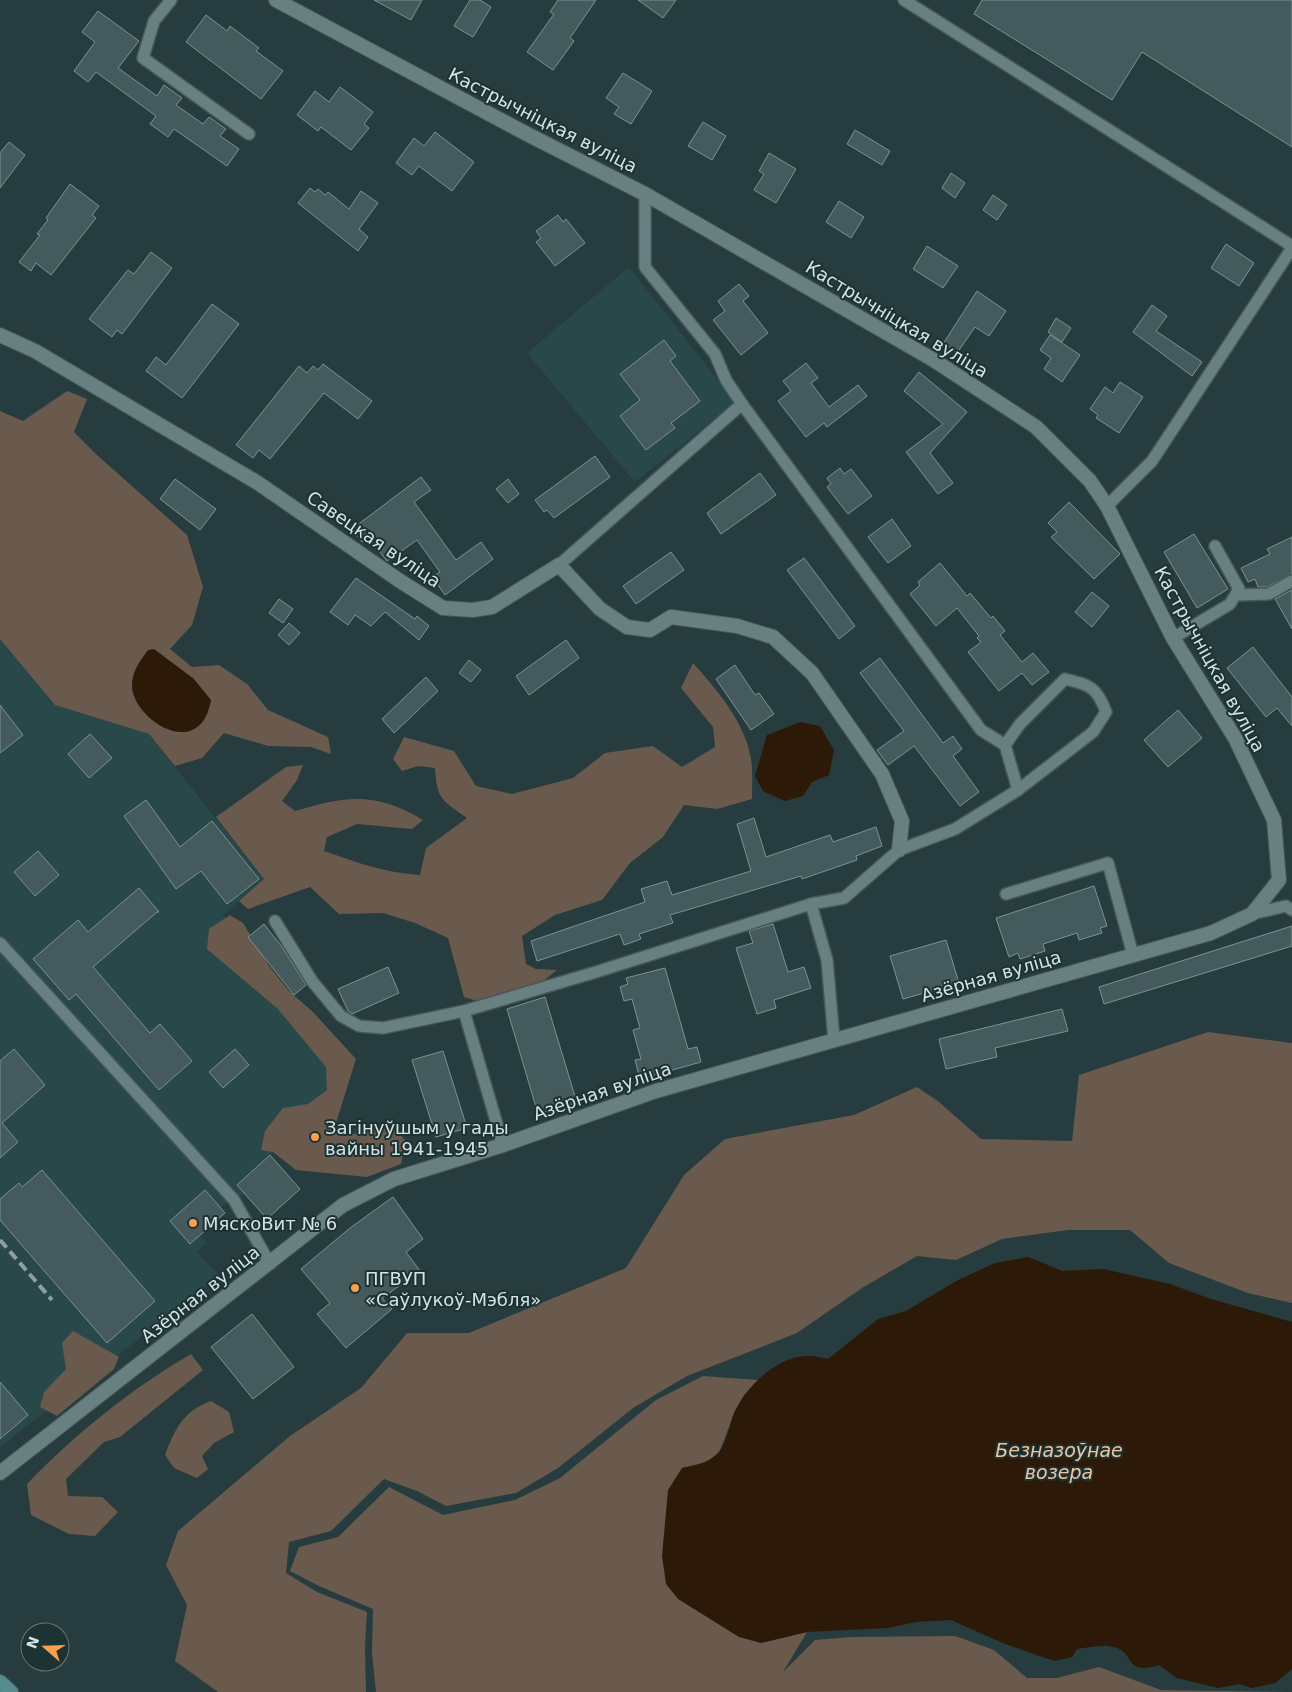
<svg xmlns="http://www.w3.org/2000/svg" width="1292" height="1692" font-family="'DejaVu Sans',sans-serif">
	<style>
		.built { fill: #29484a }
		.green { fill: #6a5a4d }
		.water { fill: #2d1908 }
		.building { fill: #455a5c; stroke: #7b9294 }
		.lines { fill: none; stroke-linecap: round; stroke-linejoin: round }
		.service-casing { stroke: #47585a; stroke-width: 14 }
		.minor-casing { stroke: #47585a; stroke-width: 16 }
		.secondary-casing { stroke: #47585a; stroke-width: 16 }
		.service { stroke: #698082; stroke-width: 11 }
		.minor { stroke: #698082; stroke-width: 14 }
		.secondary { stroke: #568b90; stroke-width: 14 }
		.rail { stroke: #8f9ea0; stroke-width: 4; stroke-dasharray: 10 5; stroke-linecap: butt }
		.poi-dot { fill: #f99f4d; stroke: #1d3233; stroke-width: 2 }
		.labels { text-anchor: middle; dominant-baseline: central; stroke-width: 4; stroke-linejoin: round; paint-order: stroke }
		.street-label { font-size: 18px; fill: #d6e2e3; stroke: #1d3233 }
		.poi-label { font-size: 18px; fill: #d6e2e3; stroke: #1d3233; text-anchor: start }
		.water-label { font-size: 19px; font-style: italic; fill: #f1c39f; stroke: #1d3233 }
	</style>
	<rect width="100%" height="100%" fill="#273c3e"/>
	<!-- built -->
	<g class="built">
		<path d="M629 267 735 402 635 482 527 353Z"/>
		<path d="M0 639 55 705 149 734 264 879 223 915 344 1060 339 1080 270 1155 300 1189 267 1219 245 1194 221 1207 225 1213 200 1235 207 1243 197 1252 219 1276 0 1447Z"/>
	</g>
	<!-- green -->
	<g class="green">
		<path d="M67 391 87 399 74 432 97 455 187 535 203 587 192 625 170 649 192 667 219 665 247 684 268 710 328 737 331 754 311 747 268 746 224 733 202 758 175 766 149 734 55 705 0 639V411L23 421Z"/>
		<path d="M693 663C717 690 745 722 751 759 753 772 752 786 752 799L717 809 684 805 663 837 630 863 602 900 555 915 522 936 526 964 536 969 557 970 536 987 477 1001 464 997 448 938 415 923 383 913 339 914 310 887 248 909 239 901 264 879 216 817 286 767 303 765 297 780 282 801 295 811C346 796 375 791 423 820L412 829 357 824 327 837 324 851C355 862 386 873 420 875L426 848 467 818C442 800 437 800 435 768L418 766 402 771 393 759 404 737 454 751 476 786 512 794 573 778 605 753 653 746 682 767 715 747 713 727 681 688Z"/>
		<path d="M230 915 243 923 269 966 289 991 313 1012 356 1059 335 1126 355 1134 371 1127 397 1130 406 1142 401 1164 367 1177 296 1170 273 1152 261 1150 265 1131 283 1108 308 1104 327 1090 326 1067 278 1009 207 949 209 929Z"/>
		<path d="M1208 1032 1292 1043V1303L1248 1293 1169 1263 1130 1230H1068L1002 1239 956 1260 917 1256 862 1288 797 1333 687 1376 633 1408 558 1468 516 1493 446 1506 417 1491 384 1479 331 1531 289 1542 286 1573 317 1592 367 1612 365 1647 366 1692H218L175 1661 187 1605 166 1565 178 1531 290 1436 361 1388 407 1333H469L626 1268 684 1175 725 1139 854 1115 917 1087 939 1102 981 1139 1072 1141 1079 1075Z"/>
		<path d="M73 1331 119 1357 114 1369 57 1416 40 1407 44 1392 66 1369 62 1343Z"/>
		<path d="M191 1354 203 1370 120 1437 104 1442 66 1479 68 1496 102 1497 118 1512 95 1536 69 1534 31 1515 27 1484C75 1434 131 1389 191 1354Z"/>
		<path d="M703 1376 758 1380 744 1395 735 1411 719 1453 706 1462 682 1468 761 1643 807 1632 783 1672 815 1640 852 1637 955 1636 994 1650 1027 1678H1057L1099 1667 1161 1690 1289 1692H376L372 1653 373 1609 319 1586 290 1571 299 1547 338 1537 389 1487 443 1515 515 1500 560 1478 656 1400Z"/>
		<path d="M211 1401 229 1412 234 1432 214 1443 202 1456 208 1469 197 1478 174 1468 165 1455C175 1429 183 1411 211 1401Z"/>
	</g>
	<!-- water -->
	<g class="water">
		<path d="M154 649 194 679 211 700C200 764 131 718 132 685 132 671 140 661 148 650Z"/>
		<path d="M800 722 820 726 834 750 829 775 812 782 803 796 785 801 763 791 755 776 767 735Z"/>
		<path d="M1028 1257 1063 1271 1103 1269 1170 1284 1211 1299 1292 1322V1669L1275 1683 1252 1688 1239 1684 1218 1688 1177 1678 1159 1665C1121 1677 1138 1649 1109 1646 1099 1645 1087 1648 1077 1649L1072 1657 1054 1661 1005 1644 951 1620 915 1622 888 1628 807 1632 761 1643 739 1637 678 1599 666 1584 662 1556 668 1490 682 1468C695 1465 707 1464 717 1454 727 1445 729 1424 735 1411 747 1386 778 1355 809 1356 815 1356 822 1358 828 1359L878 1319 906 1311 958 1280 995 1263Z"/>
	</g>
	<!-- building -->
	<g class="building">
		<path d="M374 0H422L411 20Z"/>
		<path d="M470 0H480L491 7 473 37 454 26Z"/>
		<path d="M558 0H596L570 38 574 41 553 70 527 52 554 14 550 12Z"/>
		<path d="M638 0H676L663 18Z"/>
		<path d="M982 0H1292V147L1142 52 1112 100 974 14Z"/>
		<path d="M98 11 139 41 118 68 157 96 164 85 182 98 176 105 203 124 209 117 226 129 220 136 239 149 227 166 174 129 168 137 150 124 156 116 96 72 88 82 74 71 95 42 82 32Z"/>
		<path d="M206 15 227 31 230 26 259 48 256 51 283 71 261 99 186 42Z"/>
		<path d="M623 73 652 91 631 124 614 114 619 107 606 98Z"/>
		<path d="M340 87 373 112 364 124 369 128 351 150 321 127 318 131 297 115 315 91 329 102Z"/>
		<path d="M703 122 726 136 712 160 688 146Z"/>
		<path d="M855 130 890 151 882 165 847 144Z"/>
		<path d="M435 132 474 162 452 191 419 166 412 175 396 163 414 138 424 146Z"/>
		<path d="M9 142 25 155 0 188V153Z"/>
		<path d="M769 153 796 169 776 203 754 190 764 174 759 171Z"/>
		<path d="M951 173 965 183 955 198 942 188Z"/>
		<path d="M70 184 99 206 92 215 96 218 51 275 36 263 31 271 19 262 40 235 37 234 48 220 46 218Z"/>
		<path d="M310 188 315 192 318 189 325 195 328 192 349 209 361 191 378 203 359 229 368 237 358 251 298 203Z"/>
		<path d="M993 195 1007 205 997 220 983 210Z"/>
		<path d="M839 201 864 217 851 238 826 222Z"/>
		<path d="M558 215 563 222 566 219 585 243 555 266 536 242 541 238 536 231Z"/>
		<path d="M1226 244 1254 263 1239 286 1211 268Z"/>
		<path d="M927 246 958 266 943 288 913 269Z"/>
		<path d="M151 252 172 268 122 334 117 330 112 337 89 319 128 270 134 274Z"/>
		<path d="M739 284 749 296 743 301 768 333 741 355 713 320 725 311 718 301Z"/>
		<path d="M977 291 1006 311 989 336 975 327 957 353 943 344Z"/>
		<path d="M212 304 239 324 182 398 146 371 156 357 166 365Z"/>
		<path d="M1152 305 1167 316 1156 331 1202 362 1192 376 1133 332Z"/>
		<path d="M1056 318 1071 328 1062 342 1048 332Z"/>
		<path d="M1050 335 1080 355 1062 382 1044 369 1051 358 1040 350Z"/>
		<path d="M664 340 676 356 670 361 700 401 671 423 675 428 646 450 620 416 640 400 620 374Z"/>
		<path d="M806 363 818 378 811 383 829 407 858 385 867 396 827 427 824 423 806 437 778 401 791 391 783 381Z"/>
		<path d="M323 364 372 401 358 419 324 393 270 459 259 450 253 458 236 445 299 366 307 373 313 366 318 370Z"/>
		<path d="M919 372 967 412 930 453 953 483 938 494 906 452 943 424 904 391Z"/>
		<path d="M1120 382 1143 397 1119 433 1096 418 1098 415 1090 409 1105 387 1113 393Z"/>
		<path d="M595 456 610 477 554 518 547 510 544 512 535 500Z"/>
		<path d="M840 468 844 474 851 469 872 496 848 514 827 487 831 484 827 478Z"/>
		<path d="M760 473 776 495 721 534 707 513Z"/>
		<path d="M421 477 431 490 414 502 456 560 481 542 493 559 445 595 432 577 440 572 417 540 387 561 368 537 362 542 352 529Z"/>
		<path d="M175 479 216 509 200 530 160 499Z"/>
		<path d="M508 479 519 494 508 503 496 489Z"/>
		<path d="M1069 502 1120 554 1094 579 1051 537 1057 532 1048 523Z"/>
		<path d="M892 519 911 546 888 563 868 537Z"/>
		<path d="M1194 534 1228 589 1197 608 1164 552Z"/>
		<path d="M1292 537V574L1267 587H1258L1255 579 1248 582 1241 568 1270 554 1267 549Z"/>
		<path d="M671 552 684 570 636 604 623 586Z"/>
		<path d="M804 558 855 626 839 639 787 570Z"/>
		<path d="M940 563 967 596 970 593 991 618 993 616 1005 631 1000 635 1022 662 1033 653 1049 672 1032 685 1022 673 999 691 968 652 981 642 977 638 979 636 957 608 936 626 910 594 920 585 918 582Z"/>
		<path d="M356 578 415 619 417 616 429 626 419 640 385 612 371 626 355 615 348 625 330 612Z"/>
		<path d="M1292 590V629L1275 599Z"/>
		<path d="M1092 592 1109 606 1092 627 1075 612Z"/>
		<path d="M279 599 293 609 283 623 269 613Z"/>
		<path d="M289 623 300 633 289 645 278 635Z"/>
		<path d="M566 640 579 658 529 695 516 676Z"/>
		<path d="M1253 647 1292 697V726L1277 708 1266 717 1227 668Z"/>
		<path d="M880 658 943 743 953 736 962 749 953 756 979 792 960 806 914 746 888 765 877 750 904 731 860 673Z"/>
		<path d="M469 660 481 670 471 682 459 673Z"/>
		<path d="M735 665 755 695 759 693 774 714 751 730 716 679Z"/>
		<path d="M426 677 438 691 394 733 382 719Z"/>
		<path d="M0 705 23 735 0 753Z"/>
		<path d="M1178 710 1202 738 1168 767 1144 740Z"/>
		<path d="M90 734 112 758 89 778 68 754Z"/>
		<path d="M146 800 180 847 212 821 259 879 227 904 201 871 176 889 124 816Z"/>
		<path d="M754 818 766 857 830 835 833 842 876 827 882 846 856 856 857 860 802 879 801 876 670 915 673 923 639 934 641 939 624 945 620 934 537 961 531 941 645 902 641 889 667 881 672 895 751 871 737 824Z"/>
		<path d="M38 851 59 875 35 896 14 872Z"/>
		<path d="M1094 886 1107 926 1100 928 1102 933 1079 940 1077 933 1043 944 1045 951 1020 959 1018 953 1009 957 996 918Z"/>
		<path d="M139 888 159 912H157L93 967 150 1033 160 1024 192 1061 159 1090 76 994 69 1000 33 959 78 920 88 932Z"/>
		<path d="M264 924 282 947 306 985 294 995 248 937Z"/>
		<path d="M773 924 788 972 804 967 811 988 774 1000 776 1008 757 1014 736 948 753 943 749 931Z"/>
		<path d="M1292 926V946L1104 1004 1099 987Z"/>
		<path d="M946 940 959 983 903 999 890 956Z"/>
		<path d="M388 967 399 993 352 1014 348 1011 338 989Z"/>
		<path d="M665 968 688 1049 697 1047 701 1062 640 1079 635 1060 641 1059 633 1030 640 1028 632 999 624 1001 620 987 628 984 626 978Z"/>
		<path d="M545 997 577 1103 538 1114 507 1009Z"/>
		<path d="M1062 1009 1068 1031 995 1048 997 1057 946 1069 939 1039Z"/>
		<path d="M14 1049 45 1085 2 1123 18 1142 0 1158V1061Z"/>
		<path d="M235 1049 249 1065 223 1088 209 1072Z"/>
		<path d="M443 1051 467 1128 436 1137 412 1060Z"/>
		<path d="M270 1155 300 1189 267 1219 237 1185Z"/>
		<path d="M42 1170 155 1301 107 1343 0 1220V1199L19 1183 22 1187Z"/>
		<path d="M205 1190 225 1213 190 1244 170 1221Z"/>
		<path d="M393 1197 423 1239 406 1252 420 1271 382 1298 392 1309 346 1348 317 1314 330 1303 301 1269 350 1228Z"/>
		<path d="M252 1314 294 1367 253 1399 211 1347Z"/>
		<path d="M0 1382 28 1415 0 1439Z"/>
	</g>
	<g class="lines">
		<!-- service casing -->
		<g class="service-casing">
			<g id="service">
				<path d="M171 0 154 21 143 58 249 134"/>
				<path d="M904 0 1292 246"/>
				<path d="M1107 506 1152 461 1292 248"/>
				<path d="M559 565 742 404"/>
				<path d="M1236 595 1269 594 1292 581"/>
				<path d="M1173 638 1230 604 1239 589 1215 546"/>
				<path d="M1005 745 1020 724 1065 679C1090 685 1097 687 1106 712L1093 732 1018 790"/>
				<path d="M1006 894 1108 863 1133 955"/>
				<path d="M811 904 827 960 834 1040"/>
				<path d="M1252 914 1286 906 1292 910"/>
				<path d="M275 921 312 981 341 1016 359 1026 383 1028 464 1011 596 972 811 904 844 898 899 850 955 829 1018 790 1005 745 981 730 742 404 726 380 715 354 645 267V194"/>
				<path d="M0 943 234 1200 270 1264"/>
				<path d="M464 1011 503 1145"/>
			</g>
		</g>
		<!-- minor casing -->
		<g class="minor-casing">
			<g id="minor">
				<path d="M0 335 35 351 258 483 400 581 443 608 473 610 492 607 559 565 600 609 627 627 650 630 671 617 737 626 773 637 812 673 882 774 902 821 899 850"/>
				<path d="M0 1473 343 1205 394 1179 503 1145 656 1091 1211 933 1252 914 1279 880 1274 820 1235 738 1173 638 1107 506 1090 481 1036 427 932 359 645 194 525 133 276 0"/>
			</g>
		</g>
		<!-- secondary casing -->
		<g class="secondary-casing">
			<path id="secondary" d="M0 1682 11 1692"/>
		</g>
		<!-- service -->
		<use href="#service" class="service"/>
		<!-- minor -->
		<use href="#minor" class="minor"/>
		<!-- secondary -->
		<use href="#secondary" class="secondary"/>
		<!-- rail -->
		<path class="rail" d="M0 1240 52 1300"/>
	</g>
	<!-- markers -->
	<g class="poi-dot">
		<circle cx="315" cy="1137" r="5"/>
		<circle cx="193" cy="1223" r="5"/>
		<circle cx="355" cy="1288" r="5"/>
	</g>
	<g class="labels">
		<!-- street labels -->
		<g class="street-label">
			<text transform="translate(543 120) rotate(27)">Кастрычніцкая вуліца</text>
			<text transform="translate(897 319) rotate(31)">Кастрычніцкая вуліца</text>
			<text transform="translate(374 539) rotate(34)">Савецкая вуліца</text>
			<text transform="translate(1210 659) rotate(61)">Кастрычніцкая вуліца</text>
			<text transform="translate(991 976) rotate(-16)">Азёрная вуліца</text>
			<text transform="translate(602 1091) rotate(-19)">Азёрная вуліца</text>
			<text transform="translate(200 1294) rotate(-38)">Азёрная вуліца</text>
		</g>
		<!-- poi labels -->
		<g class="poi-label">
			<text x="325" y="1127">Загінуўшым у гады<tspan x="325" dy="21">вайны 1941-1945</tspan></text>
			<text x="203" y="1223">МяскоВит № 6</text>
			<text x="365" y="1278">ПГВУП<tspan x="365" dy="21">«Саўлукоў-Мэбля»</tspan></text>
		</g>
		<!-- water labels -->
		<g class="water-label">
			<text x="1059" y="1450">Безназоўнае<tspan x="1059" dy="22">возера</tspan></text>
		</g>
	</g>
	<!-- north arrow -->
	<g transform="translate(45 1647) rotate(290)"><circle r="24" fill="#1d3233" stroke="#677879"/>
	<path d="M0-4L9 19L0 12L-9 19Z" fill="#f99f4d"/>
	<text y="-8" font-size="14" font-weight="bold" text-anchor="middle" fill="#d6e2e3">N</text>
	</g>
</svg>
